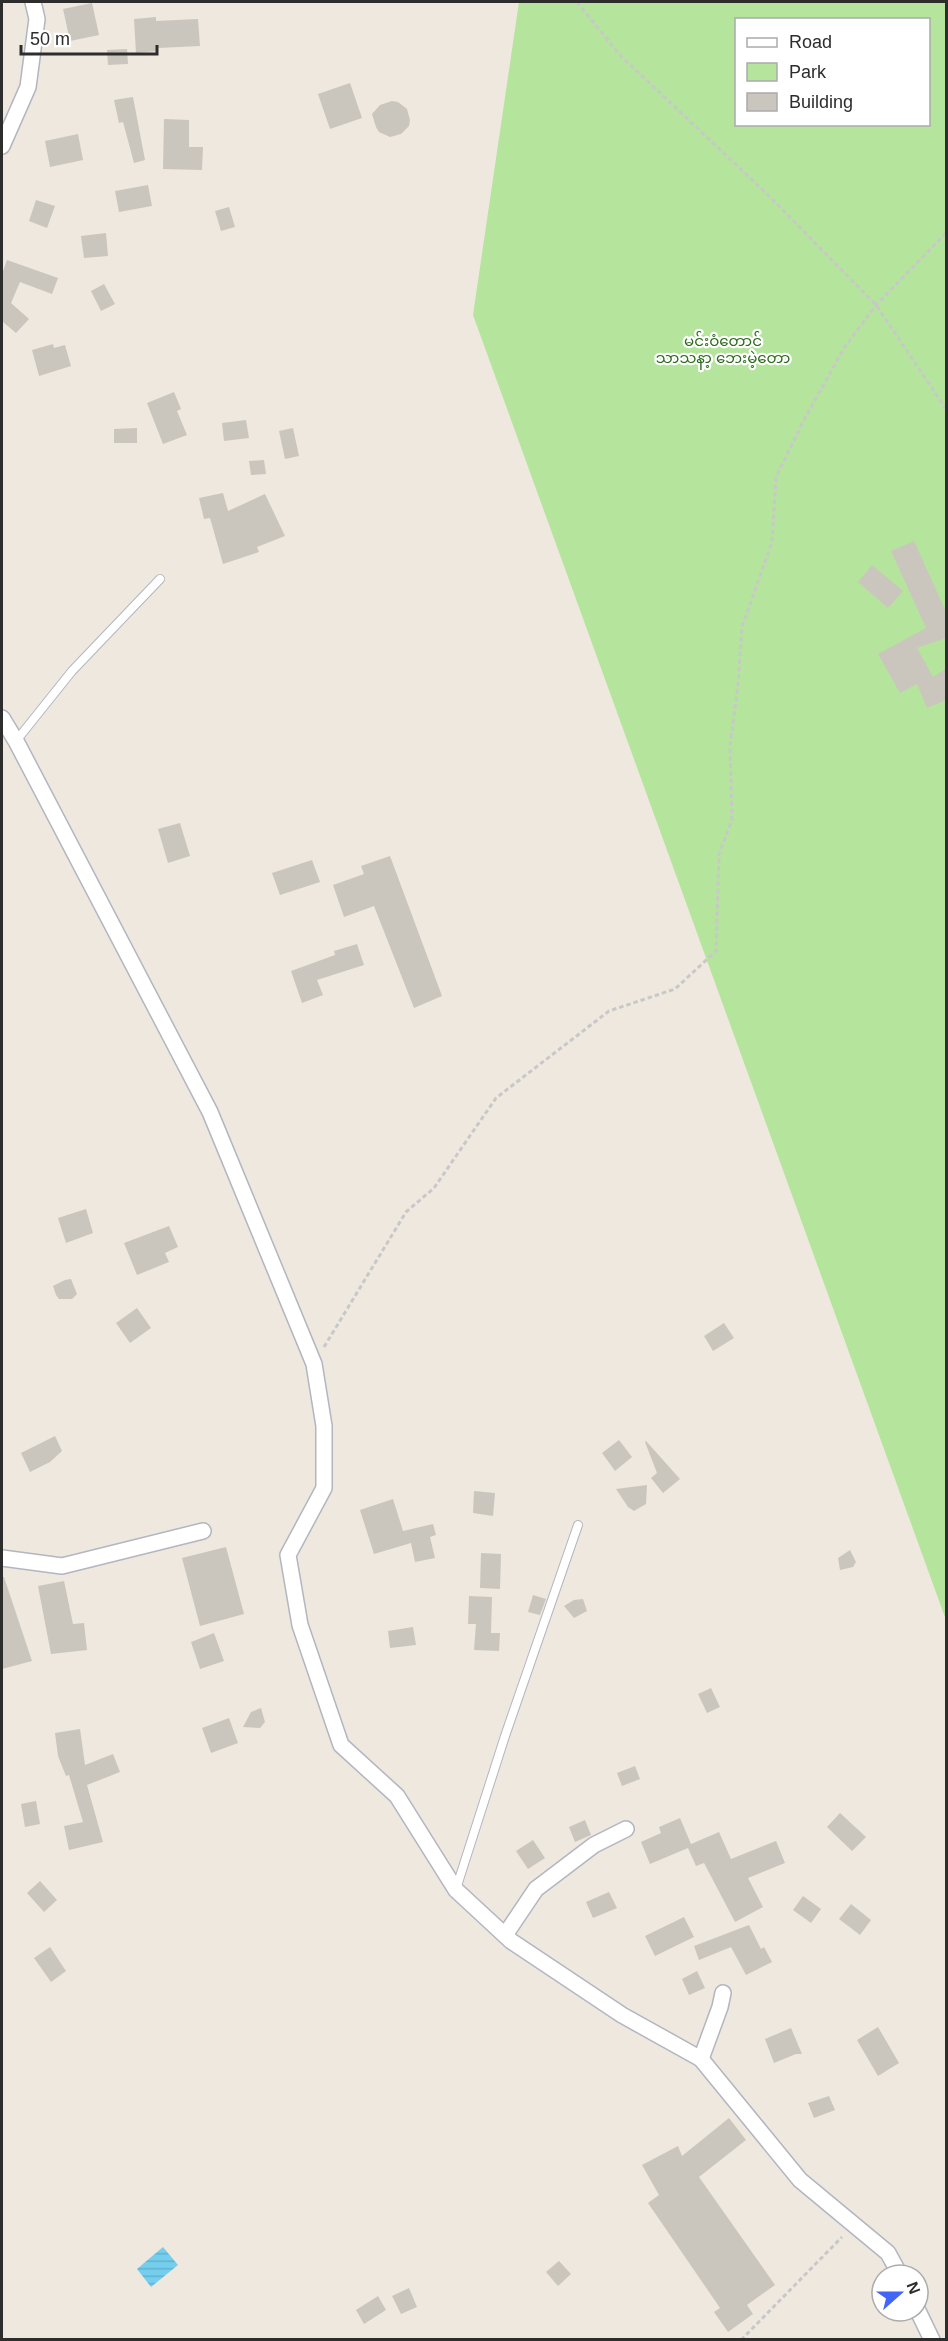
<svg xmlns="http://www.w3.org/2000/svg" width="948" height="2341" font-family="Arial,'Noto Sans Myanmar',sans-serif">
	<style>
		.park { fill: #b5e49d; fill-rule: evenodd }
		.water { fill: url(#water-rules) }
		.building { fill: #cac6be }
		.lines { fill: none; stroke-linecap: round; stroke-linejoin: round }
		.lane-casing { stroke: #b3b6c0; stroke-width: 10 }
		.street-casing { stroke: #b3b6c0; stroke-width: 18 }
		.path { stroke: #c8c8c8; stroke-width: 3; stroke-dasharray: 4.5 3; stroke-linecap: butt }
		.lane { stroke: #fff; stroke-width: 8 }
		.street { stroke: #fff; stroke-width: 15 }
		.labels { text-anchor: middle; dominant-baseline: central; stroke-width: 4.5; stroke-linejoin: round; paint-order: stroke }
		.park-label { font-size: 15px; fill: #2c6b1b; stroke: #fff }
	</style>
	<defs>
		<pattern id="water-rules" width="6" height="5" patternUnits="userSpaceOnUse" patternTransform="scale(1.5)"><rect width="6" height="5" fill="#74ceee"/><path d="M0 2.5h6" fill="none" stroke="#65b1cc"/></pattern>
	</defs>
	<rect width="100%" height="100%" fill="#eee8df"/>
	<!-- park -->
	<path class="park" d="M519 2H946V1620L473 315ZM736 20H928V124H736Z"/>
	<!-- water -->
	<path class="water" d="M163 2247 178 2265 151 2287 137 2269Z"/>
	<!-- building -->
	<g class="building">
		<path d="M92 3 99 35 70 41 63 9Z"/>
		<path d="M156 17V21L198 19 200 46 158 48V51L136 53 134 19Z"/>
		<path d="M127 49 128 64 108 65 107 50Z"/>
		<path d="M350 83 362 118 330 129 318 94Z"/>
		<path d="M133 97 145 160 134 163 123 122 119 123 114 100Z"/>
		<path d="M392 101 398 102 407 109 410 120 409 126 401 134 390 137 379 132 376 127 372 114 380 105Z"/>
		<path d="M164 119 189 120V147H203L202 170 163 169Z"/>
		<path d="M78 134 83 160 50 167 45 141Z"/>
		<path d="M148 185 152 206 119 212 115 191Z"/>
		<path d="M36 200 55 206 47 228 29 221Z"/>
		<path d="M229 207 235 227 221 231 215 211Z"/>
		<path d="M106 233 108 256 84 258 81 236Z"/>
		<path d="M7 260 58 278 52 294 20 282 11 303 29 319 16 333 3 322 2 325V274Z"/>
		<path d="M104 284 115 304 101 311 91 291Z"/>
		<path d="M53 344 54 348 65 345 71 366 39 376 32 350Z"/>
		<path d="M174 392 181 409 177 411 187 435 163 444 147 403Z"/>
		<path d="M246 420 249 438 224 441 222 423Z"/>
		<path d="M137 428V443H114V429Z"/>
		<path d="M293 428 299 456 285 459 279 431Z"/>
		<path d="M264 460 266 474 251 475 249 461Z"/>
		<path d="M223 493 228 511 265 494 285 536 257 547 259 552 223 564 210 518 204 519 199 498Z"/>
		<path d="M914 541 946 612V638L917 648 933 677 946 669V700L927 708 917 684 900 693 878 654 926 628 891 551Z"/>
		<path d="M872 565 903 591 888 608 858 582Z"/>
		<path d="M180 823 190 856 168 863 158 829Z"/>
		<path d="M390 856 442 996 414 1008 374 906 344 917 333 885 364 874 361 866Z"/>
		<path d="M312 860 320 882 280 895 272 873Z"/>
		<path d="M357 944 364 965 317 980 323 995 302 1003 291 971 335 955 334 951Z"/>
		<path d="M86 1209 93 1233 66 1243 58 1218Z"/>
		<path d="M169 1226 178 1247 165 1253 169 1262 137 1275 124 1243Z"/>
		<path d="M71 1279 77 1294 72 1299H59L56 1295 53 1286 65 1280Z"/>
		<path d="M137 1308 151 1328 130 1343 116 1323Z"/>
		<path d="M724 1323 734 1338 713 1351 704 1336Z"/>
		<path d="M55 1436 62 1451 50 1462 30 1472 21 1453Z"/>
		<path d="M619 1440 632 1457 615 1471 602 1453Z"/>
		<path d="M646 1441 680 1479 663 1493 651 1478 657 1473 645 1442Z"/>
		<path d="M647 1485 646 1504 634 1511 628 1507 616 1489Z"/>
		<path d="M474 1491 495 1493 493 1516 473 1513Z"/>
		<path d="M393 1499 403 1531 433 1524 436 1535 430 1537 435 1558 415 1562 411 1543 374 1554 360 1510Z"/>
		<path d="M226 1547 244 1614 200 1626 182 1558Z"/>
		<path d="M850 1550 856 1562 853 1567 840 1570 838 1558Z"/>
		<path d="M481 1553 501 1554 500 1589 480 1588Z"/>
		<path d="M2 1577H4L32 1661 2 1669Z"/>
		<path d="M64 1581 73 1624 84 1623 87 1650 51 1654 38 1586Z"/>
		<path d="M533 1595 546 1599 540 1615 528 1612Z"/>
		<path d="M469 1596 492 1597 491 1633H500L499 1651 474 1650 476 1624H468Z"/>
		<path d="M583 1599 587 1611 574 1618 564 1606 574 1600Z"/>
		<path d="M413 1627 416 1645 390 1648 388 1631Z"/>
		<path d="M214 1633 224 1661 200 1669 191 1642Z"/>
		<path d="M711 1688 720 1707 707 1713 698 1694Z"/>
		<path d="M261 1708 265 1722 260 1728 243 1727 251 1712Z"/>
		<path d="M229 1718 238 1743 211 1753 202 1728Z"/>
		<path d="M80 1729 85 1765 113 1754 120 1772 87 1785 103 1842 69 1850 64 1826 83 1822 69 1775 66 1776 58 1756 55 1733Z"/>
		<path d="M635 1766 640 1779 622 1786 617 1773Z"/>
		<path d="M36 1801 40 1824 25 1827 21 1804Z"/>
		<path d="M840 1813 866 1837 852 1851 827 1827Z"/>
		<path d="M680 1818 691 1844 719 1832 731 1859 776 1841 785 1863 748 1878 763 1907 735 1922 704 1863 696 1866 688 1848 650 1864 641 1842 661 1833 659 1827Z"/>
		<path d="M585 1820 591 1835 575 1842 569 1827Z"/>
		<path d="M533 1840 545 1858 528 1869 516 1851Z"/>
		<path d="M40 1881 57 1900 44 1912 27 1893Z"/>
		<path d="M609 1892 617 1908 593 1918 586 1902Z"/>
		<path d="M803 1896 821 1909 811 1923 793 1910Z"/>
		<path d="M851 1904 871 1920 860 1935 839 1919Z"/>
		<path d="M684 1917 694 1937 655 1956 645 1936Z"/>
		<path d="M749 1925 761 1949 764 1947 772 1962 746 1975 731 1947 699 1960 694 1946Z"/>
		<path d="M50 1947 66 1971 51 1982 34 1958Z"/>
		<path d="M697 1971 705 1988 689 1995 682 1979Z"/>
		<path d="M878 2027 899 2063 878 2076 857 2040Z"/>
		<path d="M791 2028 802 2054H796L774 2063 765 2039Z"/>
		<path d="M829 2096 835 2110 814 2118 808 2103Z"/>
		<path d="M729 2118 746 2140 699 2177 775 2285 747 2305 753 2314 728 2332 714 2312 720 2308 648 2203 659 2195 642 2165 678 2146 682 2156Z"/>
		<path d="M559 2261 571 2274 558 2286 546 2272Z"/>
		<path d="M409 2288 417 2307 401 2314 392 2296Z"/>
		<path d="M378 2296 386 2310 364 2324 356 2310Z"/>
	</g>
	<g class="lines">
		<!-- lane casing -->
		<g class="lane-casing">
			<g id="lane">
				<path d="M16 741 72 671 160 579"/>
				<path d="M456 1889 505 1736 578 1525"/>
			</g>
		</g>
		<!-- street casing -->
		<g class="street-casing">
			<g id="street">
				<path d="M2 146 28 87 37 19 33 2"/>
				<path d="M2 718 16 741 210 1112 314 1364 324 1426V1488L288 1555 300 1625 341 1745 397 1796 456 1890 511 1941 622 2015 701 2059 800 2180 888 2253 900 2275"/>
				<path d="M2 1558 62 1566 203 1531"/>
				<path d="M505 1935 536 1889 594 1845 626 1829"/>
				<path d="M701 2059 720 2007 723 1993"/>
				<path d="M918 2311 932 2340"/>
			</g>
		</g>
		<!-- path -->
		<g class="path">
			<path d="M577 2 620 55 767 194 876 305 946 409"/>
			<path d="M324 1347 406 1212 434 1188 496 1098 609 1011 675 989 716 951 719 854 732 820 730 746 738 685 742 627 772 542 776 477 806 416 844 348 876 305 946 233"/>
			<path d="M741 2340 842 2237"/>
		</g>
		<!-- lane -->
		<use href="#lane" class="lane"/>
		<!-- street -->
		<use href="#street" class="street"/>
	</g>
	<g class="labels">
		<!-- park labels -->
		<g class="park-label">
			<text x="723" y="340">မင်းဝံတောင်<tspan x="723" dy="17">သာသနာ့ ‌ဘေးမဲ့တော</tspan></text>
		</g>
	</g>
	<!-- border -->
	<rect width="948" height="2341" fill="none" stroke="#2d2d2d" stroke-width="6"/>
	<!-- legend -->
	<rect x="735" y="18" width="195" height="108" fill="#ffffff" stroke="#ababab" stroke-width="1.5"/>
	<rect x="747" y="38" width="30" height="9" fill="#ffffff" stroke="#ababab" stroke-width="1.5"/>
	<text x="789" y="48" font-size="18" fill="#2d2d2d">Road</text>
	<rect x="747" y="63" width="30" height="18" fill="#b5e49d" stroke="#ababab" stroke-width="1.5"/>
	<text x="789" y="78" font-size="18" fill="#2d2d2d">Park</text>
	<rect x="747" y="93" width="30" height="18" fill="#cac6be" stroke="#ababab" stroke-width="1.5"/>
	<text x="789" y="108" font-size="18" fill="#2d2d2d">Building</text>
	<!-- north arrow -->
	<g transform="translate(900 2293) rotate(69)"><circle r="28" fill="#ffffff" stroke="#ababab" stroke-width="1.5"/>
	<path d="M0-4.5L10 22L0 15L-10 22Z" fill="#4264f9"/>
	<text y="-9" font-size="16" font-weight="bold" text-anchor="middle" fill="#2d2d2d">N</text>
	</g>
	<!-- scale -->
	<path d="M21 45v9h136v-9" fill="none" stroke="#2d2d2d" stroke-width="3"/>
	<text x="30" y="45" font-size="18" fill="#2d2d2d" stroke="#ffffff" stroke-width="4.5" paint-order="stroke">50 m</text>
</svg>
